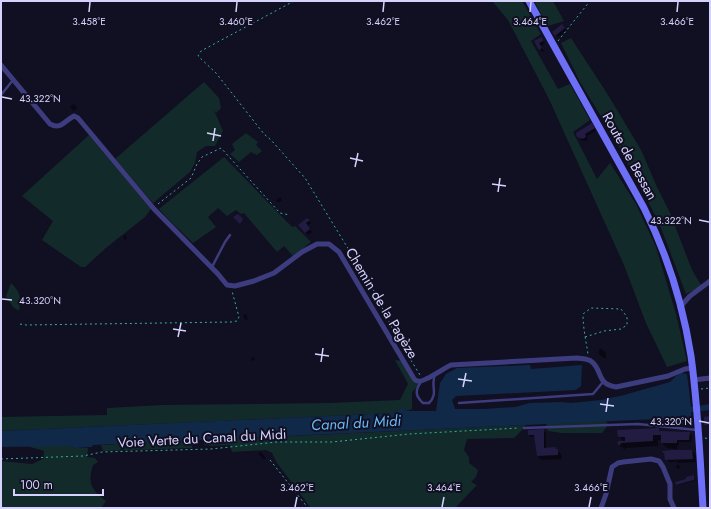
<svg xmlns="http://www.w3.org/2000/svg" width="711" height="509" font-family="Jost,sans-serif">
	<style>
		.green { fill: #122b2a }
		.water { fill: #112948 }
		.shadow { fill: #0007 }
		.building { fill: #221c42 }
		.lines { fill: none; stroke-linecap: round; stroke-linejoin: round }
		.path { stroke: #35ada2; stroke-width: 1; stroke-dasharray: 2 3; stroke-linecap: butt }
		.service { stroke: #3d3c7e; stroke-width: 2.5 }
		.minor { stroke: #3d3c7e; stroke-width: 5 }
		.secondary { stroke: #6e6ff7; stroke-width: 7 }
		.ticks { fill: none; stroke: #d5d2fd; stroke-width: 1.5 }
		.labels { text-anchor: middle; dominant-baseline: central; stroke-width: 4; stroke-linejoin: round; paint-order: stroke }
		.street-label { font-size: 14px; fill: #d5d2fd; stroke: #110f22 }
		.water-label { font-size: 15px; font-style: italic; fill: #66b8f7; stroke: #110f22 }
		.ticks-label { font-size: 10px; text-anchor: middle; fill: #d5d2fd; stroke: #110f22; stroke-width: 4; stroke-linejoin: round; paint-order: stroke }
	</style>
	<rect width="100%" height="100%" fill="#110f22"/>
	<!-- green -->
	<g class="green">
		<path d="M492 1H522L541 34 531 41 558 89 570 84 590 120 573 132 597 179 610 163 636 204 656 247 676 314 687 361 667 367 646 323 624 265 549 99 508 20Z"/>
		<path d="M534 1H553L564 21 548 26Z"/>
		<path d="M571 38 608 95 641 150 657 187 670 213 692 270 701 285 700 287 686 294 661 228 650 205 613 136 580 82 561 43Z"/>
		<path d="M204 82 219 98 221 108 216 113 213 108 223 131 215 146H206L197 152 195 163 190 172 153 203 115 159Z"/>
		<path d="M246 133 258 142 256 145 262 151 257 155 251 152 239 162 230 154 235 150 232 144Z"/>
		<path d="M89 135 151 209 145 217 107 247 85 267H81L42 240 53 221 22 196Z"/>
		<path d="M224 157 292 227 295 226 311 242 293 256 284 246 277 252 244 213 241 214 236 210 227 216 218 208 208 217 216 227 193 243 168 219 159 209Z"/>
		<path d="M11 283C21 293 21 297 19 311L13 307 6 296Z"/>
		<path d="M395 360 403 361 419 382 418 386 412 392V409L407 411 404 408H401L394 413 1 431V417L107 415V408L163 405 329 403 400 400 408 384Z"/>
		<path d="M606 421 608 425 602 433H561L548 431 546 426 547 423Z"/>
		<path d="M525 425 524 428 514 438 467 439 464 450 469 457V463L478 470 476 477 471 482 477 485 455 508H311L277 463 272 453 266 450 232 452 230 445 212 446 204 445V440Z"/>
		<path d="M193 440 192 448 103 451 101 445Z"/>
		<path d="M27 446H70L74 448H88L87 457 95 458 98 462 93 465C87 484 92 490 106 501L101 508H1V461L32 464 43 459 44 451Z"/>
	</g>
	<!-- water -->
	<path class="water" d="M530 365 531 369 582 365 581 386 576 390 456 396 452 400 455 409H484L515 407 530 403 561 402 571 403 601 400 624 395 670 382 676 376 681 373 687 374 691 407 710 404V410L691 412 692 425 667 423 657 419 93 445 92 447 74 448 70 446 1 447V431L394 413 401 408H404L407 411H436L440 383 446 374 457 368Z"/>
	<!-- shadow -->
	<g class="shadow">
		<path d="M565 28 566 31 558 37 554 32Z"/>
		<path d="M541 39 545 43 541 46 544 51 542 52 537 45Z"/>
		<path d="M74 104 77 108 74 111 70 107Z"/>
		<path d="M594 127 596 131 587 136 588 140 583 141 578 137Z"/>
		<path d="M280 197 282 200 279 203 276 201Z"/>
		<path d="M307 219 311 223 307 226 312 232 308 235 300 225Z"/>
		<path d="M125 235 127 238 125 240 123 237Z"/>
		<path d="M246 314 248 319 245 320 243 315Z"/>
		<path d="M599 349H602L606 353V358H603L599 354Z"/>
		<path d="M254 357 255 360 252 361 251 358Z"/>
		<path d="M658 429 661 432 689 433 692 436 691 442H679V445L677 446V449L667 448 662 443V440H658V446L625 448V450L619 445V442H624L619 436Z"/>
		<path d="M543 430 546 433V448H555L561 454 562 459 541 460 538 456 536 437H531L529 435Z"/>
		<path d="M692 451 696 455V462L678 463 675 460V462H669L663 453Z"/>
		<path d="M261 452 266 458 264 460 258 453Z"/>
		<path d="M676 465H679L680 468 677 469Z"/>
		<path d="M694 477 695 481 678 485 677 484Z"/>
	</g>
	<!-- building -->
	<g class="building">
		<path d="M562 24 565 28 555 36 552 32Z"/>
		<path d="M542 37 543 41 539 43 542 48 539 50 534 41Z"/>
		<path d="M592 123 595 128 585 134 586 137 583 139 582 138 580 139 579 137 577 138 576 133Z"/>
		<path d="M238 214 243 219 240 224 233 217Z"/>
		<path d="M307 218 310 220 306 223 310 229 305 233 298 225Z"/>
		<path d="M710 416V424L704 425V417Z"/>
		<path d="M659 428V431L690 432 689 440H677V443H661V435H653V441L621 443 620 445H618V441H625V437H618L617 430Z"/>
		<path d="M544 429V448L555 447 556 449H558V455L537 456 534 435H528V430Z"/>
		<path d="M671 450H692L693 459 665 460 664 453H663L662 451Z"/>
		<path d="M694 475V480L676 485 675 482 686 479V477Z"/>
	</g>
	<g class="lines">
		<!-- path -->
		<g class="path">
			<path d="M294 1 201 51 198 56 216 73 264 134 271 140 305 178 374 291 395 334 420 375"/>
			<path d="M558 41 590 1"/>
			<path d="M158 204 191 178 197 164 202 157 221 148 280 213 290 215"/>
			<path d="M20 324 26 325 231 322 237 321 239 317 232 291"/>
			<path d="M585 337 604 331 621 329 627 325V317L621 309 591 308 583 314C583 328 586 341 588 354"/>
			<path d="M701 389 710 388"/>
			<path d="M705 438 710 439"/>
			<path d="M1 459 83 456 102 452 211 449 277 442H332L409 434 519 428"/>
			<path d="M270 460 308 508"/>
		</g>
		<!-- service -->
		<g class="service">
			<path d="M1 95 13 80"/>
			<path d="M212 267 225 242 230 235"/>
			<path d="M421 382C415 390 415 396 423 403H429C439 393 430 386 435 375"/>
			<path d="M459 403 593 394 603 382"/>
			<path d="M524 428 638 424 697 430"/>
		</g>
		<!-- minor -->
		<g class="minor">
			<path d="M1 65 50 124C61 130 64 121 74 116L78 118 154 209 218 274 227 285 235 286 254 281 274 273 302 252 317 244H329L339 252 413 377C414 379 416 381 418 381 423 383 444 368 451 365L577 358C582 359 588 358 592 362 603 371 596 384 616 387L668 376 685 369 692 368"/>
			<path d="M680 307 690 296 710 281"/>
			<path d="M693 380 710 378"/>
			<path d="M601 508 606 494 612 467 618 463 623 462 651 459 659 461 663 467 670 484V499L674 508"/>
		</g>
		<!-- secondary -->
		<path class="secondary" d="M529 1 644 208C667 254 683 305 691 356 698 406 700 457 703 508"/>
	</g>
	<!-- ticks -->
	<path class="ticks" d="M89 12 90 2M236 12 237 2M383 12 384 2M530 12 531 2M677 12 678 2M2 97 12 99M207 133 221 136M213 141 215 128M350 158 363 161M355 167 358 153M492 184 506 186M498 192 500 178M699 220 709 222M2 299 12 300M173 329 186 331M178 337 181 323M315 354 329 356M321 362 323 348M458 379 472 381M463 387 466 373M600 404 614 406M606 412 608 398M699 421 709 423M295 507 297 497M442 507 444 497M589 507 591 497"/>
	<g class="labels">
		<!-- street labels -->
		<g class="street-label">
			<text transform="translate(630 156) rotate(61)">Route de Bessan</text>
			<text transform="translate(382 303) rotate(59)">Chemin de la Pagèze</text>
			<text transform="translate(202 438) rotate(-3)">Voie Verte du Canal du Midi</text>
		</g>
		<!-- water labels -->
		<g class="water-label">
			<text transform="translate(356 423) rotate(-3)">Canal du Midi</text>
		</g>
	</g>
	<g class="ticks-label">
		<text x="89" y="25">3.458°E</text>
		<text x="383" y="25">3.462°E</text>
		<text x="530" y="25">3.464°E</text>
		<text x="677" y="25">3.466°E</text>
		<text x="236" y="25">3.460°E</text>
		<text x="40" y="102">43.322°N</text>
		<text x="671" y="224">43.322°N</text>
		<text x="40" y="304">43.320°N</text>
		<text x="671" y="425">43.320°N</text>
		<text x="297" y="491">3.462°E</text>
		<text x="444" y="491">3.464°E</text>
		<text x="591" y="491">3.466°E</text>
	</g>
	<!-- border -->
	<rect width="711" height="509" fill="none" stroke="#d5d2fd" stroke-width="4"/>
	<!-- scale -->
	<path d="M14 489v6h89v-6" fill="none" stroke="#d5d2fd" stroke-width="2"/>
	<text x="20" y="489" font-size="12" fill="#d5d2fd" stroke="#110f22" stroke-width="3" paint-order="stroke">100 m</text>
</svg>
